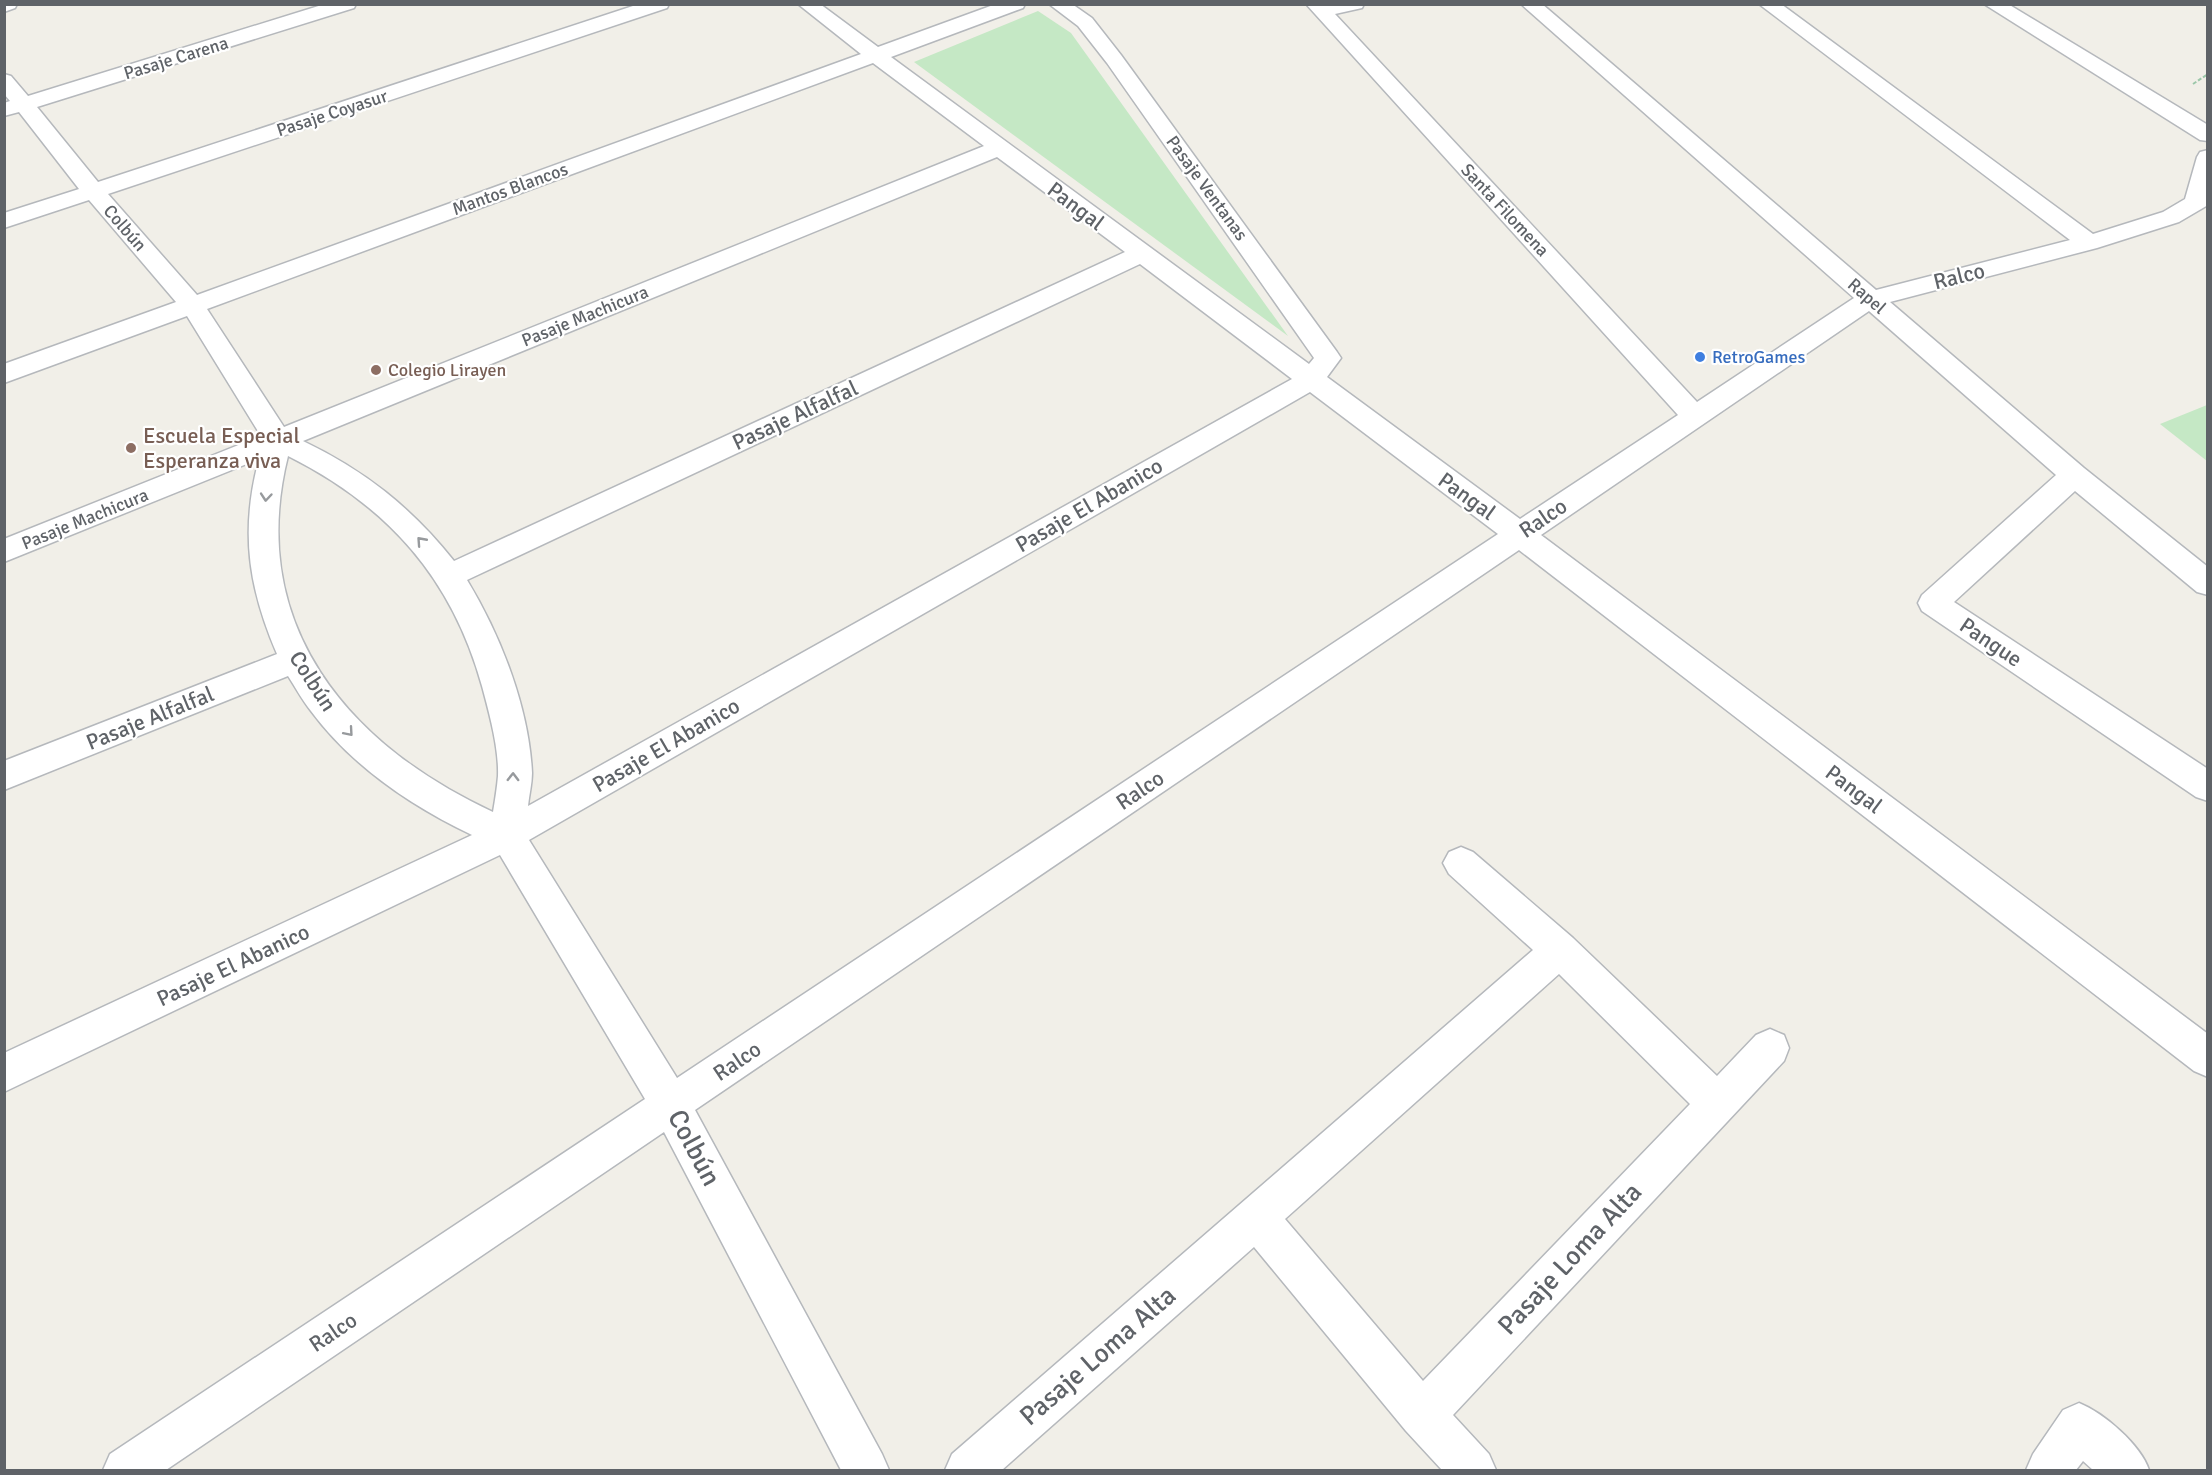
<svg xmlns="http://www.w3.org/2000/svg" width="2212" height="1475" font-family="Signika,sans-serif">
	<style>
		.green { fill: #c5e8c5 }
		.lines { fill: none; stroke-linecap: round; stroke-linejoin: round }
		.minor-casing { stroke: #b5b8bc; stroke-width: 3 }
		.path { stroke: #9cc7a9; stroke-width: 2; stroke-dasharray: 4 2; stroke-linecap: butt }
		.minor { fill: #fff; fill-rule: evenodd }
		.oneway { stroke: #979a9d }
		.shop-dot { fill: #3f7fe0; stroke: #fff; stroke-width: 2 }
		.education-dot { fill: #8d6e63; stroke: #fff; stroke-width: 2 }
		.labels { text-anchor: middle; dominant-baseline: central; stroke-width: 4.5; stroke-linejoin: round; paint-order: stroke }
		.far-street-label { font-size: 18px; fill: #5f6368; stroke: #fff }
		.far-shop-label { font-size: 18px; fill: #366cbe; stroke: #fff; text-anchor: start }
		.far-education-label { font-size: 18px; fill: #785e54; stroke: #fff; text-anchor: start }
		.street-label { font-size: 22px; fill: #5f6368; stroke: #fff }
		.education-label { font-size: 22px; fill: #785e54; stroke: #fff; text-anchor: start }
		.near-street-label { font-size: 27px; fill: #5f6368; stroke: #fff }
	</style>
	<rect width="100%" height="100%" fill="#f1efe8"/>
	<!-- green -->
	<g class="green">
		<path d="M1038 11 1071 33 1288 336 914 62Z"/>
		<path d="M2207 405V461L2160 424Z"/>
	</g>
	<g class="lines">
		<!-- minor casing -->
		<g class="minor-casing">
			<g id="minor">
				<path d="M4 4H17L15 8 4 12Z"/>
				<path d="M325 4H356L354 8 37 107 98 182 639 4H669L667 8 108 194 197 295 861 54 798 4H820L878 47 996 4H1025L1023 8 891 57 1309 364 1314 358 1107 63 1078 26 1049 4H1072L1092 18 1121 55 1337 352 1341 358 1327 377 1520 519 1678 415 1306 4H1364L1362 8 1335 14 1697 402 1854 298 1521 4H1542L1876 290 2070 240 1759 4H1781L2093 234 2163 212 2185 199 2197 157 2200 152 2208 150V205L2179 222 2097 248 1890 302 2084 468 2208 567V595L2197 592 2075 491 1954 602 2208 769V801L2196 797 1922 611 1918 603 1922 595 2056 475 1869 311 1541 535 2208 1034V1077L2194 1071 1519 550 695 1110 882 1454 889 1470H841L664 1132 166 1470H103L110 1454 645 1099 500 855 4 1092V1053L472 835C411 806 352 766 311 711 302 700 296 688 288 676L4 790V761L277 654C248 587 240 530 259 459L4 562V539L261 436 187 316 4 383V364L176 302 89 200 4 228V213L79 189 19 112 4 116V103L10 101 4 94V74L11 76 28 96ZM873 63 984 146 284 427 207 309ZM997 157 1125 252 454 561C412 508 364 470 303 441ZM1140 264 1292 379 528 806C529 795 532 784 532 773 529 708 501 636 467 580ZM1310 392 1498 534 677 1078 529 840ZM288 456C388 506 452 578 482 686 489 712 499 748 498 776 497 788 495 800 493 812 347 744 246 624 288 456Z"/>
				<path d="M1984 4H2008L2208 125V141L2200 140Z"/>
				<path d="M1461 847 1473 852 1573 938 1717 1076 1756 1035 1770 1029 1784 1035 1789 1048 1784 1061 1453 1415 1489 1454 1496 1470H1442L1406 1431 1254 1247 1002 1470H945L952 1454 1533 950 1449 874 1443 863 1449 852ZM1559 974 1690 1104 1423 1381 1285 1219Z"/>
				<path d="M2079 1403C2104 1413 2141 1445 2149 1470H2093L2083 1461 2076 1470H2026L2033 1454 2063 1410Z"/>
			</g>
		</g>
		<!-- path -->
		<path class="path" d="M2193 84 2208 74"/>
		<!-- minor -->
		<use href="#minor" class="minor"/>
	</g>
	<!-- one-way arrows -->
	<defs><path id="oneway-chevron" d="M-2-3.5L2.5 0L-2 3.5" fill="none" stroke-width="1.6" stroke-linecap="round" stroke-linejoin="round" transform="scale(1.5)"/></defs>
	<g class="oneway">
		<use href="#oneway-chevron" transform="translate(266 497) rotate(95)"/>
		<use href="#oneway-chevron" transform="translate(421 541) rotate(-132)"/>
		<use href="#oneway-chevron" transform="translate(349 732) rotate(49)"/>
		<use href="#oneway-chevron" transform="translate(513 777) rotate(-89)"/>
	</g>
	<!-- markers -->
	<circle class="shop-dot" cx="1700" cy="357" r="6"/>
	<g class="education-dot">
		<circle cx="376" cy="370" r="6"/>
		<circle cx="131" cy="448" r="6"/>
	</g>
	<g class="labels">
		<!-- far-street labels -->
		<g class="far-street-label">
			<text transform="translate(176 58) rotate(-17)">Pasaje Carena</text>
			<text transform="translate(332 113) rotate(-18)">Pasaje Coyasur</text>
			<text transform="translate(1207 188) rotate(54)">Pasaje Ventanas</text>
			<text transform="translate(510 189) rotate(-20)">Mantos Blancos</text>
			<text transform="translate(1505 210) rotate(47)">Santa Filomena</text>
			<text transform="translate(125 228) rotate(49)">Colbún</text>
			<text transform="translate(1867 296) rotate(41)">Rapel</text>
			<text transform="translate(585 316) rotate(-22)">Pasaje Machicura</text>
			<text transform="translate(85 519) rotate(-22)">Pasaje Machicura</text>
		</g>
		<!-- far-shop labels -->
		<g class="far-shop-label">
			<text x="1712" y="357">RetroGames</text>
		</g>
		<!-- far-education labels -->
		<g class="far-education-label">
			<text x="388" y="370">Colegio Lirayen</text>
		</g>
		<!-- street labels -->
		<g class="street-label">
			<text transform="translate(1076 206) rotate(37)">Pangal</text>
			<text transform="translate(1959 276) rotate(-14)">Ralco</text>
			<text transform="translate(795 415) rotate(-25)">Pasaje Alfalfal</text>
			<text transform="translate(1467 496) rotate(36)">Pangal</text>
			<text transform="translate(1089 505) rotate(-30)">Pasaje El Abanico</text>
			<text transform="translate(1543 518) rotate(-34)">Ralco</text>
			<text transform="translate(1991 642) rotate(34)">Pangue</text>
			<text transform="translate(313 681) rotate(57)">Colbún</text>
			<text transform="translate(150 718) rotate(-22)">Pasaje Alfalfal</text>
			<text transform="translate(666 745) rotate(-30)">Pasaje El Abanico</text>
			<text transform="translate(1854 789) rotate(37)">Pangal</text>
			<text transform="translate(1140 790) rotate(-34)">Ralco</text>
			<text transform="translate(233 965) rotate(-25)">Pasaje El Abanico</text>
			<text transform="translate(737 1061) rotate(-34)">Ralco</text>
			<text transform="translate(333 1332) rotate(-34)">Ralco</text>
		</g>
		<!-- education labels -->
		<g class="education-label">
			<text x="143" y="435">Escuela Especial<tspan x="143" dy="25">Esperanza viva</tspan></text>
		</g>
		<!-- near-street labels -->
		<g class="near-street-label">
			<text transform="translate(694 1148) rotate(62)">Colbún</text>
			<text transform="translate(1570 1259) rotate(-47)">Pasaje Loma Alta</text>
			<text transform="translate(1098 1356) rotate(-41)">Pasaje Loma Alta</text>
		</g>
	</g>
	<!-- border -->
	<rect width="2212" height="1475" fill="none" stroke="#5f6368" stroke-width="12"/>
</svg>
